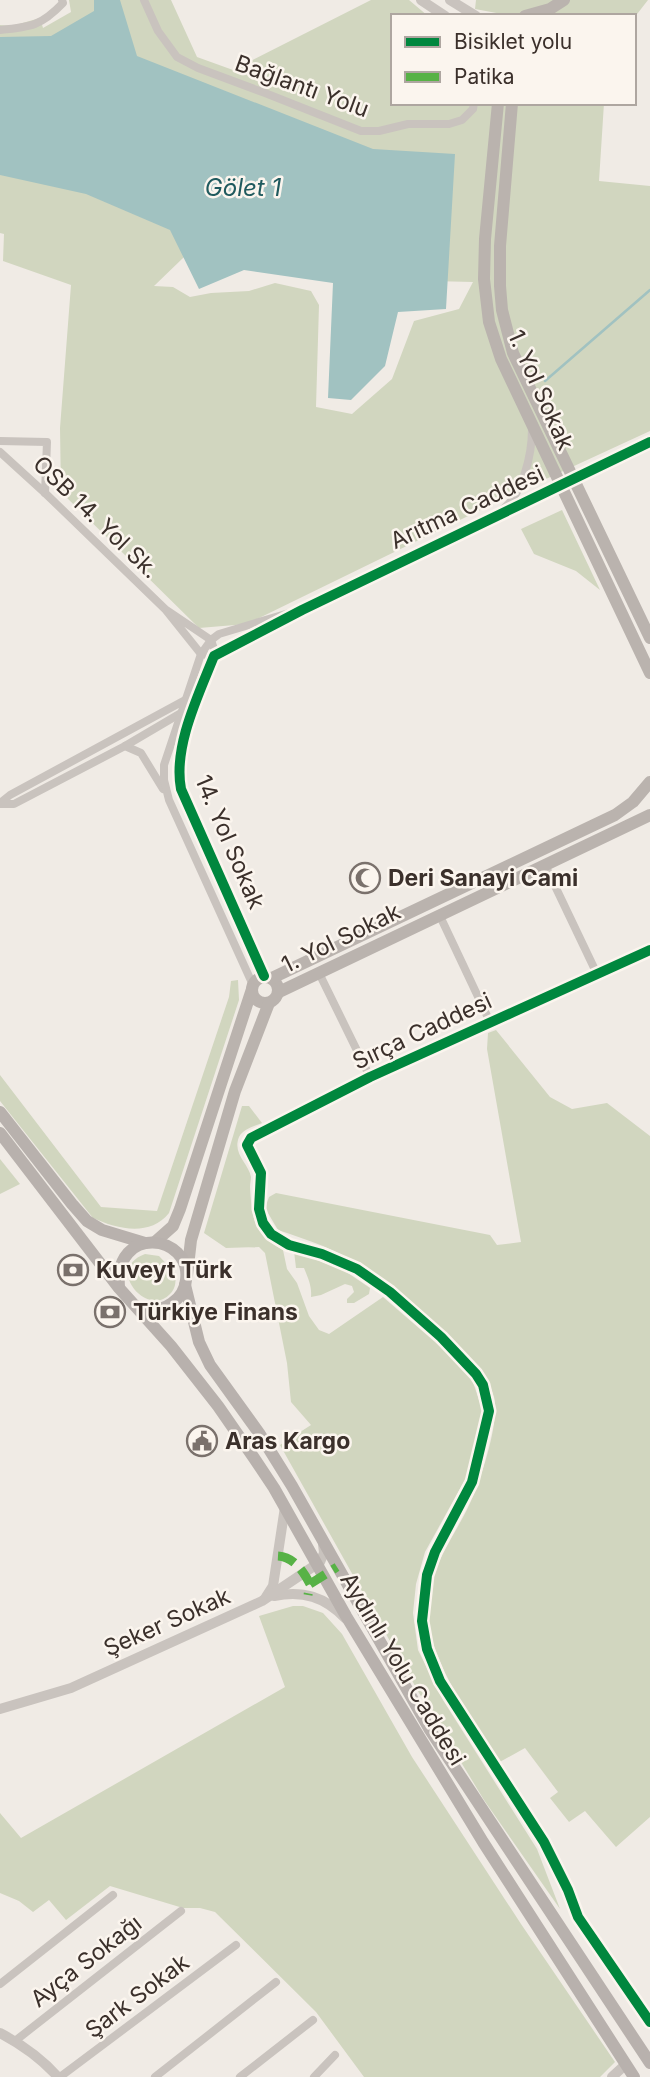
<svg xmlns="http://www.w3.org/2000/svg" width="650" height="2077" font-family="Inter,sans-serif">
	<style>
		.green { fill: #d1d6bf }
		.water { fill: #a1c2c1 }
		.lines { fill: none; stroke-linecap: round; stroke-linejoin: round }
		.stream { stroke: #a1c2c1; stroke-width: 2.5 }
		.minor { stroke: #c9c3be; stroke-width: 8 }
		.tertiary { stroke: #c9c3be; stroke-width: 10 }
		.secondary { stroke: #bab3ae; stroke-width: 12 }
		.primary { stroke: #b8b1ad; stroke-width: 12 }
		.quiet { stroke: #57b246; stroke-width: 9; stroke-dasharray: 18 9; stroke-linecap: butt }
		.cycleway-casing { stroke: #fbf5ee; stroke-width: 15 }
		.cycleway { stroke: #00873e; stroke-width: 10 }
		.labels { text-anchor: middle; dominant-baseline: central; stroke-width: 5; stroke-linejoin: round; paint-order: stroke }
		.street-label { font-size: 23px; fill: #3b302b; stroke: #fbf5ee }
		.poi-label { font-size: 23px; font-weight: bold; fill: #3b302b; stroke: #fbf5ee; text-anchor: start }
		.water-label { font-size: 24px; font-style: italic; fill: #1f5a5e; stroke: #fbf5ee }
	</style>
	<rect width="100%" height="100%" fill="#f0ebe5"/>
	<!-- green -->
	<g class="green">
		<path d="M69 0H171L197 57 233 70 371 0H409L428 16H393V103H604L599 181 650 186V431L505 498 247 624 199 628 61 492 60 428 71 285 3 261 4 234 0 233V138L210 232 154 286 173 287 190 297 211 293 249 291 275 283 311 291 319 305 316 407 352 414 392 379 414 321 459 309 473 282 432 281 0 84V25L12 26 40 18 43 28 71 12Z"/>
		<path d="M476 0H648L634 18V16H513L475 9Z"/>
		<path d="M562 510 600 590 576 571 534 554 521 529Z"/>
		<path d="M238 980 239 1000 169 1213C150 1237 117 1229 93 1218L0 1101V1075L101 1207 157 1211 229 997 231 981Z"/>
		<path d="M496 1030 550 1097 572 1109 607 1103 650 1136V1817L616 1847 585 1811 569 1822 550 1798 558 1792 525 1748 498 1763C475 1724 430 1662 428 1616 427 1564 456 1538 474 1494 483 1472 500 1419 494 1397 488 1375 470 1357 455 1342 415 1302 374 1268 323 1246 308 1240 293 1235 278 1230L265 1208 269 1197 276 1193 490 1235 497 1245 521 1242 487 1049 488 1033Z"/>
		<path d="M242 1106H249L262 1123C255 1126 243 1129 239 1137 232 1154 249 1164 251 1177 251 1180 250 1184 250 1187 252 1219 254 1235 283 1250L287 1269 297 1283 309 1316 319 1330 329 1334 383 1297 450 1355 472 1379 483 1412 467 1476 425 1552 416 1584 413 1613 418 1650 443 1700 537 1849 560 1909 484 1800 419 1693 280 1445 311 1425 291 1402 287 1363 265 1253 259 1247 226 1248 204 1233Z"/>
		<path d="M0 1159 20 1184 0 1194Z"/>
		<path d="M294 1251 345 1271 370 1288 369 1294 354 1303H347V1299L354 1292 352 1286 345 1284 321 1295 311 1297C312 1286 308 1278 304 1268H296Z"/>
		<path d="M145 1254 159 1256 175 1273C176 1281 176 1288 170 1294 148 1318 104 1269 145 1254Z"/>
		<path d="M293 1606H303L323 1613 342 1634 412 1757 521 1924 615 2062 600 2077H364L316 2012 215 1912 200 1908H183L110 1886 66 1920 49 1900 33 1912 19 1901 0 1893V1813L21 1838 285 1687 259 1616Z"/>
	</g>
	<!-- water -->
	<path class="water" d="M94 0H120L137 56 373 149 455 154 446 309 398 312 385 366 351 400 328 398 333 283 244 270 199 289 170 230 86 194 0 175V37L51 36 94 11Z"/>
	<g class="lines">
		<!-- stream -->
		<path class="stream" d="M545 381 650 290"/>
		<!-- minor -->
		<g class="minor">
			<path d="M144 0 158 31 177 57 198 68 265 93 361 131H379L408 124H449L462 120 473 109 474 103"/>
			<path d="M0 30C31 27 41 26 63 3L62 0"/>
			<path d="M0 441 47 442 45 493"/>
			<path d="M0 452 45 493 165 609 201 654 214 656V649L211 640 165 609"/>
			<path d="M503 509C523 494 532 454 532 429"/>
			<path d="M125 746 141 753 163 789"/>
			<path d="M0 803 10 795 187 699"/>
			<path d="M0 804H14L125 746 181 713"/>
			<path d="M545 865 597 974"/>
			<path d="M439 914 490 1022"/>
			<path d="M650 950 370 1077 251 1138 247 1145 261 1173 259 1209 263 1223 271 1234 289 1245 322 1254 357 1269 390 1292 441 1337 476 1374 483 1385 489 1411 472 1482 435 1552 427 1575 422 1621 427 1649 440 1681 544 1842 568 1890 578 1917 650 2022"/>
			<path d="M319 973 370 1077"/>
			<path d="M264 976 181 789C173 747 198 696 214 656L302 610 650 442"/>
			<path d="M253 985 169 800 164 780V765L201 654 211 640 219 634 289 613"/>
			<path d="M0 1984 113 1895"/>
			<path d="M15 2041 181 1911"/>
			<path d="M60 2077 236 1945"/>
			<path d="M155 2077 276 1982"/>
			<path d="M240 2077 313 2020"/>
			<path d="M314 2077 335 2055"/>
		</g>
		<!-- tertiary -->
		<g class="tertiary">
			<path d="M421 0 445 16"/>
			<path d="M450 0 476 16"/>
			<path d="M274 1596C303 1590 325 1597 345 1618"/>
			<path d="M266 1597 273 1586 285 1507"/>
			<path d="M0 1709 71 1688 262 1601 320 1562 324 1553 323 1544"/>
			<path d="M0 2033C21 2044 42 2059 58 2077"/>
			<path d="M612 2077 625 2065"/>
		</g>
		<!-- secondary -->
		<g class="secondary">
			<path d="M525 16 550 9 564 0"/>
			<path d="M498 103 485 239 484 279 489 322 501 359 650 673"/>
			<path d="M512 103 500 246V286L502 310 513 353 650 638"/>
			<circle cx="265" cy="990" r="13"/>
			<path d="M272 978 615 815 633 802 650 782"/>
			<path d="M279 992 650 815"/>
			<path d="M155 1242 173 1226 180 1209 252 989"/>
			<path d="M187 1275 191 1240 235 1091 269 1003"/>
		</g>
		<!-- primary -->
		<g class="primary">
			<path d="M0 1112 72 1204 87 1221 102 1230 145 1243"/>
			<path d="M0 1133 119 1288 171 1346 218 1406 254 1458 274 1488 346 1616 483 1842 634 2077"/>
			<path d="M185 1285 199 1342 210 1365 259 1433 292 1486 430 1730 650 2063"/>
			<path d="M119 1287C114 1224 192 1234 186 1280 185 1289 180 1298 172 1303 161 1311 148 1311 136 1306"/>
		</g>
		<!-- quiet -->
		<g class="quiet">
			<path d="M278 1556C294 1557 303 1571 310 1584L308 1595"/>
			<path d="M310 1584 337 1567"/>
		</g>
		<!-- cycleway casing -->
		<g class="cycleway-casing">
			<g id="cycleway">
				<path d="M650 950 370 1077 251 1138 247 1145 261 1173 259 1209 263 1223 271 1234 289 1245 322 1254 357 1269 390 1292 441 1337 476 1374 483 1385 489 1411 472 1482 435 1552 427 1575 422 1621 427 1649 440 1681 544 1842 568 1890 578 1917 650 2022"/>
				<path d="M264 976 181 789C173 747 198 696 214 656L302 610 650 442"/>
			</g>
		</g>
		<!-- cycleway -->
		<use href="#cycleway" class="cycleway"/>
	</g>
	<!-- icons -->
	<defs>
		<g id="mosque-ring" transform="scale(1.575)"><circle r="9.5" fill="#fbf5ee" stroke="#7a716c" stroke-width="1.5"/><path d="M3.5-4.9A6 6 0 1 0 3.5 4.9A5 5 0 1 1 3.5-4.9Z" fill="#7a716c"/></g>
		<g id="bank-ring" transform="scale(1.575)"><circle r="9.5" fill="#fbf5ee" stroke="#7a716c" stroke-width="1.5"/><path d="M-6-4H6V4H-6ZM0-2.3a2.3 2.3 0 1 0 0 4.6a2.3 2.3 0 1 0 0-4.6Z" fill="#7a716c"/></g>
		<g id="civic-ring" transform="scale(1.575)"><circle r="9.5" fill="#fbf5ee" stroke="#7a716c" stroke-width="1.5"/><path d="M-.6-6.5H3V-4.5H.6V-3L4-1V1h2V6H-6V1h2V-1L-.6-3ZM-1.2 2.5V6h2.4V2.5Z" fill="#7a716c"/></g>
	</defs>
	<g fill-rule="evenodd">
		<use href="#mosque-ring" x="365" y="878"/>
		<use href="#bank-ring" x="73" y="1270"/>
		<use href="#bank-ring" x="110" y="1312"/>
		<use href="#civic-ring" x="202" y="1441"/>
	</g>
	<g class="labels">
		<!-- street labels -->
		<g class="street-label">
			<text transform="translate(302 86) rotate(20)">Bağlantı Yolu</text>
			<text transform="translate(541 390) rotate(66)">1. Yol Sokak</text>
			<text transform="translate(467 507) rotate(-25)">Arıtma Caddesi</text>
			<text transform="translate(96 517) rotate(44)">OSB 14. Yol Sk.</text>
			<text transform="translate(230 842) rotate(67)">14. Yol Sokak</text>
			<text transform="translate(341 938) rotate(-26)">1. Yol Sokak</text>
			<text transform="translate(422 1031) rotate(-25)">Sırça Caddesi</text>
			<text transform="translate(167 1622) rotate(-24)">Şeker Sokak</text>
			<text transform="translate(403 1669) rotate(59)">Aydınlı Yolu Caddesi</text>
			<text transform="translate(86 1961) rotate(-38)">Ayça Sokağı</text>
			<text transform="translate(137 1996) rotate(-37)">Şark Sokak</text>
		</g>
		<!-- poi labels -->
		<g class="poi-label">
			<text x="388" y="878">Deri Sanayi Cami</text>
			<text x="96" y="1270">Kuveyt Türk</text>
			<text x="133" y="1312">Türkiye Finans</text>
			<text x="225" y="1441">Aras Kargo</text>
		</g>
		<!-- water labels -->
		<g class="water-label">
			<text x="243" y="187">Gölet 1</text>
		</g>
	</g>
	<!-- legend -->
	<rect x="391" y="14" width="245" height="91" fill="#fbf5ee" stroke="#aea6a0" stroke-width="2"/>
	<rect x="405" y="37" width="35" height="10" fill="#00873e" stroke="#aea6a0" stroke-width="2"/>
	<text x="454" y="49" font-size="21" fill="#3b302b">Bisiklet yolu</text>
	<rect x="405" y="72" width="35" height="10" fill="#57b246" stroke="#aea6a0" stroke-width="2"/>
	<text x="454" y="84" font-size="21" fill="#3b302b">Patika</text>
</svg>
